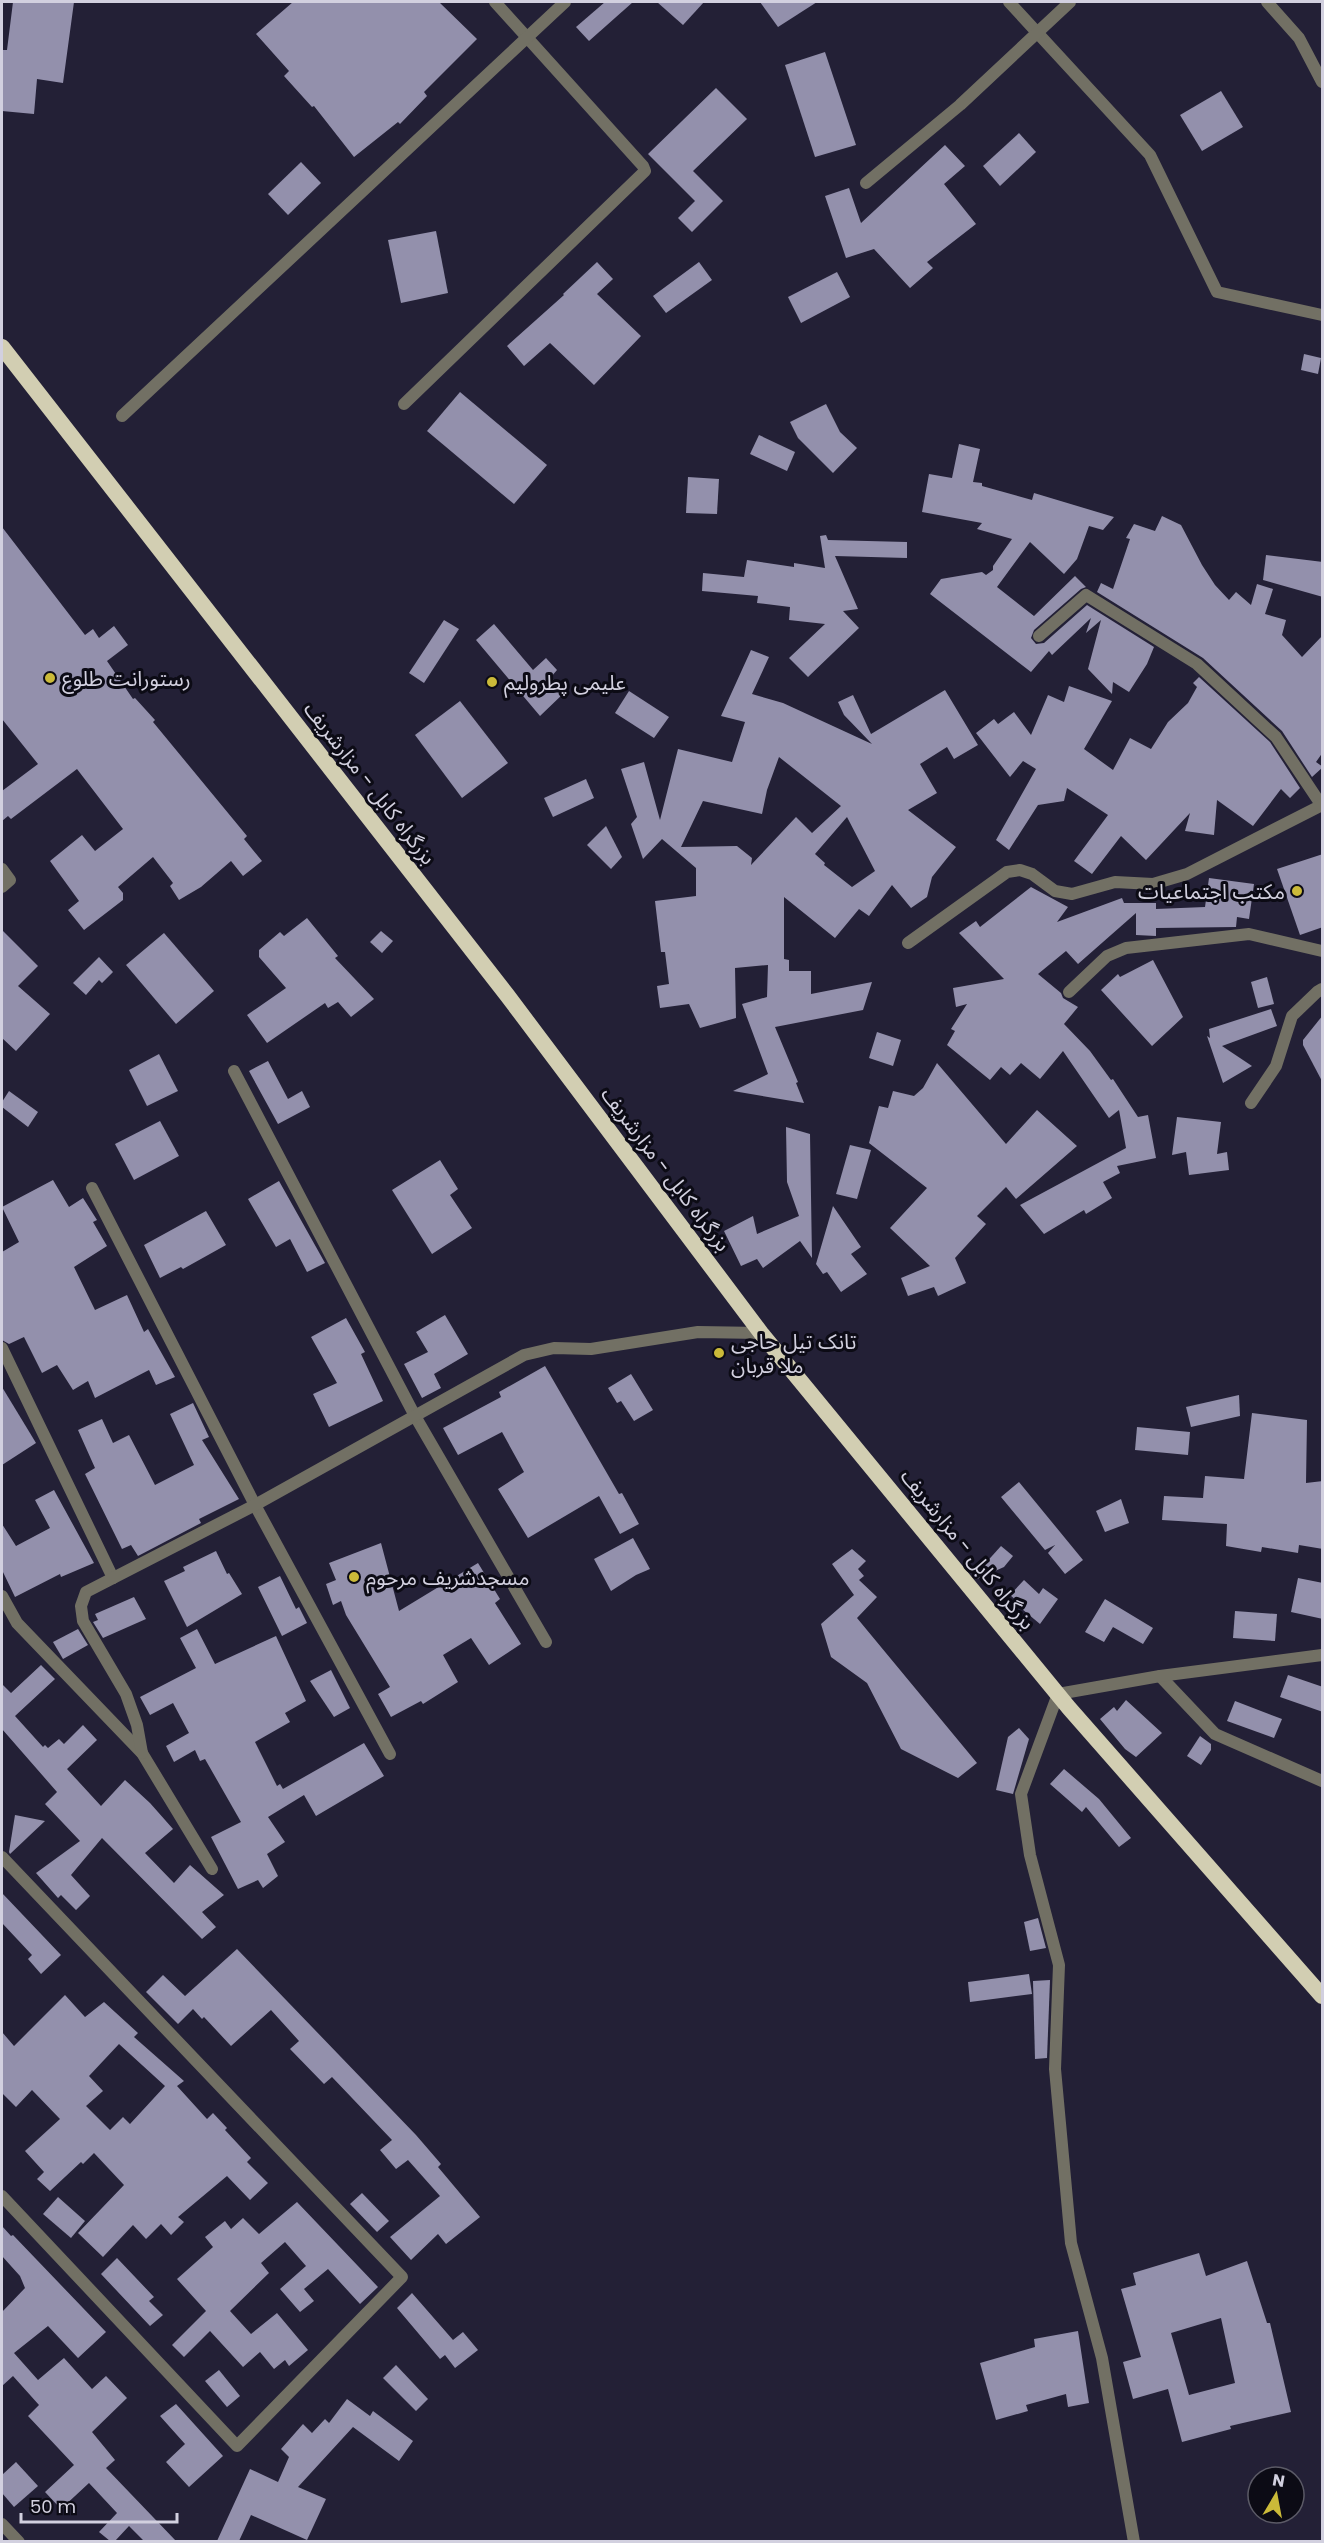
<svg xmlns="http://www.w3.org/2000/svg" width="1324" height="2543" font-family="Poppins,'Noto Sans Arabic',sans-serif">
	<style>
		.building { fill: #9390ac; fill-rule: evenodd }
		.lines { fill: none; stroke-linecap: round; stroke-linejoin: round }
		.minor { stroke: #727064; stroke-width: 12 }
		.tertiary { stroke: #727064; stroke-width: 12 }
		.trunk { stroke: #d2ceb2; stroke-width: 16 }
		.poi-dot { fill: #cbba39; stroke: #0c0b15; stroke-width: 2 }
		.labels { text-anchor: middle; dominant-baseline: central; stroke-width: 6; stroke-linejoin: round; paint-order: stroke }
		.poi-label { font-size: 21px; fill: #d2d0df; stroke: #0c0b15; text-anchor: start }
		.street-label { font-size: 21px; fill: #d2d0df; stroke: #0c0b15 }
	</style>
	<rect width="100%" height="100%" fill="#232036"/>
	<!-- building -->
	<g class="building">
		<path d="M13 2H74L63 83 37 79 34 114 2 111V50H7Z"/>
		<path d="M293 2H439L477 39 424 92 427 96 400 124 398 122 354 157 314 106 312 107 284 76 289 71 256 34Z"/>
		<path d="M605 2H633L589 41 576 27Z"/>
		<path d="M657 2H704L683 25Z"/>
		<path d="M760 2H817L778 27Z"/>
		<path d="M825 52 856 145 815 157 785 65Z"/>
		<path d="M716 88 747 119 693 171 723 201 692 232 678 218 695 201 648 154Z"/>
		<path d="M1221 91 1243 127 1202 151 1180 115Z"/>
		<path d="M1019 133 1036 152 1000 186 983 166Z"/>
		<path d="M945 145 965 166 944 184 976 224 927 262 933 268 910 288 874 249 846 258 825 196 849 188 861 223Z"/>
		<path d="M301 162 321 183 288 215 268 194Z"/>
		<path d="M436 231 448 293 401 303 388 240Z"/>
		<path d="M597 262 613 279 597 294 641 336 594 385 550 343 524 366 507 346 564 295 563 294Z"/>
		<path d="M699 262 712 280 666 313 653 296Z"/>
		<path d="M837 272 850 297 801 323 788 297Z"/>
		<path d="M1304 354 1321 358 1318 374 1301 370Z"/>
		<path d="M460 392 547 465 514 504 427 431Z"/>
		<path d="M826 404 840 432 857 448 833 473 798 438 790 422Z"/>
		<path d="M759 435 795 452 787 471 750 454Z"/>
		<path d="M959 444 980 449 973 482 982 483V486L1032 500 1034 493 1114 517 1103 530 1089 526 1077 559 1064 574 1030 542 997 587 1034 616 1075 576 1086 587 1081 589 1034 630 1031 638 1036 644 1044 643 1087 605 1154 647 1147 664 1129 692 1113 682 1112 694 1088 669 1101 620 1086 633 1091 618 1052 655 1049 651 1031 672 930 594 941 579 982 572 986 575 993 570V566L1012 539 977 529 982 523 922 512 929 474 952 478Z"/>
		<path d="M688 477 719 479 717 514 686 513Z"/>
		<path d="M1162 516 1181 525 1202 565 1215 585 1229 600 1236 592 1251 605 1257 584 1273 589 1265 614 1286 620 1282 635 1302 657 1323 635V752L1316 762 1323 767 1312 777 1282 731 1203 658 1097 592 1101 583 1113 589 1130 539 1126 538 1134 524 1155 531Z"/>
		<path d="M2 527 85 635 93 629 99 638 114 626 128 645 107 661 133 699 135 698 155 720 153 722 247 836 244 839 262 861 243 876 231 861 201 887 179 900 170 886 173 883 153 857 118 887 123 893V900L84 930 68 910 79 901 50 861 82 835 95 851 123 829 77 769 11 819 8 816 2 821V791L38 764 2 719Z"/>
		<path d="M826 535 828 540 907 542V558L835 556 858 609 843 611 859 628 808 677 789 658 825 624 789 620 790 607 757 603 758 596 702 591 703 573 744 577 747 560 794 567V563L825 568 820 536Z"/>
		<path d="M1266 555 1323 562V597L1263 580Z"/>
		<path d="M444 620 459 629 424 683 409 673Z"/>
		<path d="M494 624 533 670 546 658 557 670 551 677 565 692 540 716 476 640Z"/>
		<path d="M751 650 769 657 752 694 783 703 872 744 844 715 838 702 853 695 871 734 945 690 978 745 954 759 947 747 920 764 937 793 908 810 956 847 932 877 927 897 911 908 892 885 869 916 859 909 835 938 784 897V959L789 960V971H811V994L872 982 863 1010 775 1027 798 1082 796 1083 804 1103 733 1091 768 1074 742 1004 767 997 768 965 735 968 736 1018 700 1028 689 1004 660 1008 657 986 669 984 665 952H661L655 901 696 896V868L662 839 643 859 631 824 637 817 621 769 644 762 660 820 678 749 732 762 745 722 721 716ZM779 757 841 806 812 833 796 817 751 865 752 858 737 846 681 847 703 801 762 814 767 790ZM847 817 875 871 852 887 824 865 825 863 815 854Z"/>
		<path d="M1199 677 1270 742 1300 788 1290 798 1281 789 1253 826 1217 800 1214 835 1185 831 1190 813 1146 860 1121 836 1092 874 1074 861 1108 815 1067 788 1064 801 1038 805 1009 850 996 840 1036 769 1023 761 1010 777 976 733 994 719 998 724 1014 712 1031 735 1048 695 1064 702 1069 686 1112 701 1084 749 1113 770 1130 738 1151 749 1168 722 1188 703 1197 687 1193 683Z"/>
		<path d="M629 691 669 717 654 738 615 713Z"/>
		<path d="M460 701 508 763 462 798 415 735Z"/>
		<path d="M586 779 594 798 553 817 544 798Z"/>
		<path d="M606 826 622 857 611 869 587 845Z"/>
		<path d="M1323 854V927L1300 935 1277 869Z"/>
		<path d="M1209 878 1254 884 1249 919 1237 917 1236 927 1156 928V936L1136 935V913L1078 964 1066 951 1038 974 1061 993 1063 998 1078 1007 1064 1024 1090 1051 1111 1080 1113 1079 1138 1117 1148 1115 1156 1158 1117 1166 1120 1173 1103 1182 1112 1198 1086 1214 1084 1210 1044 1234 1020 1205 1126 1148 1119 1110 1109 1118 1063 1051 1040 1079 1021 1063 1010 1075 1001 1067 990 1080 947 1045 955 1031 951 1029 967 1004 956 1007 953 988 1004 979 959 933 976 921 980 927 1031 887 1068 907 1057 922 1122 898 1124 903H1156V909L1205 907Z"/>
		<path d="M307 918 338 956 335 958 374 999 351 1017 338 1002 328 1008 325 1003 267 1043 247 1015 286 988 259 957V950L280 932 284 936Z"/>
		<path d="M2 930 38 966 18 986 50 1014 16 1051 2 1038Z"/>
		<path d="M381 931 393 941 382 953 370 942Z"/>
		<path d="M164 933 214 991 176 1024 126 965Z"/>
		<path d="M99 957 113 972 102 983 99 980 86 995 73 983Z"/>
		<path d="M1153 960 1183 1017 1152 1046 1101 990 1118 974 1120 977Z"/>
		<path d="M1267 977 1274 1004 1258 1008 1251 982Z"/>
		<path d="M1271 1009 1277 1026 1222 1046 1252 1066 1223 1083 1207 1036 1210 1038 1209 1029Z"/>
		<path d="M1323 1015V1083L1303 1045V1040Z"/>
		<path d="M877 1032 901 1040 893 1066 869 1058Z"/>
		<path d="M159 1054 178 1091 147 1106 129 1070Z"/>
		<path d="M268 1061 288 1099 302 1091 310 1107 278 1124 249 1071Z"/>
		<path d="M937 1063 1006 1144 1037 1110 1077 1146 1016 1199 1006 1187 977 1216 986 1224 955 1258 966 1283 938 1296 934 1287 908 1296 901 1278 930 1266 890 1228 927 1188 869 1143 879 1106 888 1108 893 1091 914 1096 923 1088Z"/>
		<path d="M9 1091 38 1112 28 1127 2 1107V1102Z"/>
		<path d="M1177 1117 1221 1122 1217 1154 1227 1152 1229 1170 1189 1175 1186 1152 1172 1155Z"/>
		<path d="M160 1121 179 1156 134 1180 115 1144Z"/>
		<path d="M786 1127 810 1134 812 1258 800 1241 763 1268 757 1259 741 1266 724 1231 753 1216 757 1234 799 1216 787 1182Z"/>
		<path d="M850 1145 871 1150 857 1199 836 1194Z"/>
		<path d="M440 1160 458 1189 450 1195 472 1228 432 1254 392 1190Z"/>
		<path d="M53 1180 69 1207 83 1198 97 1220 93 1222 107 1246 74 1267 95 1310 127 1295 144 1332 148 1329 175 1377 156 1385 149 1370 95 1398 88 1381 73 1390 57 1365 42 1373 24 1337 9 1344 2 1340V1252L19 1242 2 1207Z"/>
		<path d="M279 1181 325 1263 307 1272 290 1239 276 1247 248 1199Z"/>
		<path d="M833 1206 861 1247 851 1254 867 1274 841 1292 827 1272 823 1274 816 1264Z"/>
		<path d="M206 1211 226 1245 183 1269 181 1267 160 1278 144 1245Z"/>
		<path d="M445 1315 468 1354 434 1374 441 1388 422 1398 404 1364 428 1352 416 1332Z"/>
		<path d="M346 1318 365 1352 361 1354 383 1401 329 1427 313 1394 337 1383 311 1337Z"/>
		<path d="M545 1366 619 1494 622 1493 639 1524 620 1534 599 1496 528 1538 498 1489 524 1472 502 1432 458 1455 443 1428 501 1397 499 1392Z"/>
		<path d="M631 1374 653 1410 634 1421 621 1401 617 1403 608 1388Z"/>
		<path d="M2 1387 36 1443 2 1465Z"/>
		<path d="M1239 1395 1240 1416 1191 1427 1186 1407Z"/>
		<path d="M193 1403 209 1437 202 1440 239 1499 199 1519 201 1523 138 1556 131 1545 122 1549 85 1474 95 1468 78 1430 102 1419 113 1443 129 1435 155 1485 194 1465 170 1414Z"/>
		<path d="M1252 1413 1307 1420 1306 1483 1323 1481V1549L1299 1545 1298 1553 1262 1547 1261 1552 1226 1546 1227 1524 1162 1520 1164 1496 1203 1498 1205 1476 1244 1479Z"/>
		<path d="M1137 1427 1190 1432 1188 1455 1135 1450Z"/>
		<path d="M1019 1482 1083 1560 1065 1574 1048 1553 1055 1545 1045 1550 1001 1497Z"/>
		<path d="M54 1490 94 1563 61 1577 60 1574 15 1597 2 1570V1524L16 1546 50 1528 35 1500Z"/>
		<path d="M1121 1499 1129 1523 1105 1532 1096 1511Z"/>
		<path d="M633 1538 650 1569 636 1575 611 1591 594 1559Z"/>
		<path d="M381 1543 399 1611 478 1563 500 1599 495 1603 521 1644 489 1665 471 1638 443 1655 458 1682 423 1704 421 1701 391 1717 378 1694 390 1687 346 1615 341 1601 333 1605 326 1584 336 1580 329 1563Z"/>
		<path d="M1001 1546 1013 1556 1004 1567 977 1579 974 1576Z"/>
		<path d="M852 1549 866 1561 858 1569 864 1576 859 1580 877 1597 857 1618 977 1763 958 1778 901 1749 867 1683 831 1657 821 1624 854 1595 832 1564Z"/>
		<path d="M216 1551 227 1574 229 1573 242 1594 187 1627 164 1581 185 1571 183 1567Z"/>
		<path d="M280 1576 296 1609 299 1607 307 1623 282 1636 258 1587Z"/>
		<path d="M1298 1578 1323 1583V1619L1291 1612Z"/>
		<path d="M1024 1580 1039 1594 1043 1588 1058 1599 1040 1624 1022 1609 1024 1607 1010 1595Z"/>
		<path d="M134 1597 146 1619 103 1638 93 1622 98 1620 95 1614Z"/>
		<path d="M1105 1599 1153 1628 1143 1644 1113 1627 1104 1642 1085 1632Z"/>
		<path d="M1235 1611 1277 1614 1275 1641 1233 1638Z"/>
		<path d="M78 1629 88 1645 63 1659 53 1642Z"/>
		<path d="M197 1629 215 1664 276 1636 306 1701 285 1713 290 1722 255 1742 277 1786 280 1784 283 1789 364 1743 384 1776 316 1816 304 1795 268 1817 285 1842 267 1854 278 1876 263 1888 258 1880 238 1889 211 1837 241 1822 205 1759 200 1761 195 1750 174 1762 166 1746 189 1733 173 1703 150 1715 140 1697 196 1668 180 1638Z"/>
		<path d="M41 1665 55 1679 15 1716 43 1747 45 1745 48 1748 59 1739 64 1744 83 1725 97 1740 67 1769 101 1806 125 1780 150 1803 173 1829 145 1853 174 1883 190 1865 224 1895 202 1912 216 1927 202 1939 102 1838 71 1875 90 1896 76 1910 61 1895 58 1898 36 1873 80 1841 45 1804 57 1792 2 1729V1684L11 1693Z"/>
		<path d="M331 1670 350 1708 334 1717 310 1681Z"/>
		<path d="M1288 1675 1323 1687V1712L1280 1697Z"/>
		<path d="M1126 1700 1162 1733 1136 1757 1125 1749 1100 1719 1114 1707 1117 1711Z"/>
		<path d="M1235 1701 1282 1719 1274 1738 1227 1721Z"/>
		<path d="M1019 1728 1029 1739 1013 1794 996 1790 1008 1737Z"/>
		<path d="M1200 1736 1211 1744V1750L1201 1765 1187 1756Z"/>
		<path d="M1064 1769 1099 1799 1131 1838 1119 1847 1086 1807 1082 1812 1050 1784Z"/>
		<path d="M15 1815 45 1821 10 1854 9 1852Z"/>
		<path d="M2 1893 61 1955 41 1974 28 1959 32 1955 2 1923Z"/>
		<path d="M1038 1918 1046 1948 1030 1951 1024 1922Z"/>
		<path d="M237 1949 416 2135 441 2164 438 2167 480 2217 446 2244 438 2234 411 2260 390 2237 440 2196 408 2160 396 2169 380 2150 392 2140 332 2077 324 2084 290 2049 299 2041 271 2010 231 2046 204 2017 202 2019 193 2009 178 2024 146 1992 163 1975 185 1996Z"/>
		<path d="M1029 1974 1032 1994 970 2002 968 1982Z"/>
		<path d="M1050 1980 1047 2058 1035 2059 1033 1981Z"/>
		<path d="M65 1995 85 2017 104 2002 138 2033 134 2037 184 2081 177 2086 207 2119 213 2113 227 2128 225 2130 251 2158 247 2162 268 2183 250 2200 227 2176 178 2217 184 2222 171 2235 161 2224 146 2239 133 2225 103 2257 78 2233 124 2185 94 2153 83 2164 81 2162 50 2191 37 2179 44 2172 25 2151 60 2119 32 2090 16 2107 2 2093V2032L14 2046ZM119 2044 165 2086 130 2124 123 2117 110 2130 86 2106 103 2091 89 2076Z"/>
		<path d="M362 2193 389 2221 377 2232 350 2204Z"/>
		<path d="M58 2197 85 2221 71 2238 43 2214Z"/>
		<path d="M297 2202 378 2287 360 2304 328 2269 304 2289 314 2301 300 2312 280 2289 306 2266 285 2242 261 2263 269 2273 230 2311 251 2334 277 2313 308 2350 289 2366 285 2360 274 2369 260 2352 243 2367 210 2331 184 2357 172 2345 206 2311 177 2279 213 2247 205 2237 225 2221 231 2229 243 2218 259 2234Z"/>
		<path d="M2 2226 11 2236 13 2235 106 2332 78 2358 48 2326 14 2353 38 2380 64 2358 92 2389 106 2376 127 2398 92 2432 115 2460 106 2468 176 2541H144L129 2526 115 2541H110L99 2532 117 2513 89 2483 61 2509 45 2492 74 2465 28 2416 39 2405 13 2376 2 2386V2312L25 2288 20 2276 2 2256Z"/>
		<path d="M1199 2253 1206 2276 1247 2261 1267 2323H1270L1291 2412 1230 2426 1231 2429 1182 2442 1168 2389 1133 2399 1123 2362 1141 2357 1121 2289 1136 2285 1133 2273ZM1221 2318 1235 2383 1189 2395 1171 2333Z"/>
		<path d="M117 2258 154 2297 149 2301 163 2315 150 2326 101 2274Z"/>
		<path d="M412 2293 453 2340 463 2332 478 2350 455 2368 445 2355 440 2359 397 2308Z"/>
		<path d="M1078 2331 1089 2403 1068 2407 1066 2394 1026 2405 1028 2411 996 2420 980 2363 1035 2347 1034 2339Z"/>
		<path d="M396 2365 428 2399 416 2411 383 2378Z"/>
		<path d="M219 2370 240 2396 227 2407 205 2381Z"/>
		<path d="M347 2399 370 2416 373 2411 413 2441 399 2461 353 2427 298 2487 326 2499 307 2540 251 2515 239 2541H217L250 2469 278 2482 289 2457 281 2449 303 2424 312 2433 325 2419 329 2423Z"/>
		<path d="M176 2404 223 2456 189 2487 166 2462 185 2444 160 2416Z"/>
		<path d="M16 2462 38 2486 14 2507 2 2493V2475Z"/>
	</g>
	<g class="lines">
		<!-- minor -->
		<g class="minor">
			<path d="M1009 2 1150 155 1217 292 1322 315"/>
			<path d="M1267 2 1299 38 1322 82"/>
			<path d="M866 183 960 105 1070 2"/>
			<path d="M404 404 645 171 643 166 495 2"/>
			<path d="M122 416 565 2"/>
			<path d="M1039 636 1086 595 1197 664 1276 737 1322 806"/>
			<path d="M2 869 10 880 2 887"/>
			<path d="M908 943 1007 872 1020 870 1032 874 1055 891 1072 894 1115 882 1153 884 1187 874 1322 805"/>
			<path d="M1069 992 1107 956 1126 948 1249 934 1322 951"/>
			<path d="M234 1071 415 1416 546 1642"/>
			<path d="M1251 1103 1276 1066 1292 1016 1317 992 1322 989"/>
			<path d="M92 1188 255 1505 390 1754"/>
			<path d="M2 1348 113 1578"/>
			<path d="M2 1596 17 1623 142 1753 212 1869"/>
			<path d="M1160 1676 1215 1734 1322 1781"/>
			<path d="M1058 1694 1160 1676 1322 1655"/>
			<path d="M142 1753 137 1725 126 1694 83 1621 81 1606 86 1592 255 1505 524 1355 554 1348 591 1349 698 1332 761 1333"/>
			<path d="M2 1857 402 2277 237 2446 2 2196"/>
		</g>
		<!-- tertiary -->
		<g class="tertiary">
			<path d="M1058 1694 1021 1794 1030 1855 1059 1965 1055 2069 1071 2243 1102 2358 1134 2542"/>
			<path d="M2 2524 19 2542"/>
		</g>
		<!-- trunk -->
		<path class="trunk" d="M2 347 507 995 761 1333 1069 1708 1322 1996"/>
	</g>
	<!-- markers -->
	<g class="poi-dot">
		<circle cx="50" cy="678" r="6"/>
		<circle cx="492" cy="682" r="6"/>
		<circle cx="1297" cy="891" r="6"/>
		<circle cx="719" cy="1353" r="6"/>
		<circle cx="354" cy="1577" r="6"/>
	</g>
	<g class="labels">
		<!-- poi labels -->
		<g class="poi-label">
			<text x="62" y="678">رستورانت طلوع</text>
			<text x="504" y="682">علیمی پطرولیم</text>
			<text x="1285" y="891" text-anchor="end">مکتب اجتماعیات</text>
			<text x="731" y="1341">تانک تیل حاجی<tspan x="731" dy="24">ملا قربان</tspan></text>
			<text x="366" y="1577">مسجدشریف مرحوم</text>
		</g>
		<!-- street labels -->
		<g class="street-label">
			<text transform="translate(370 783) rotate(52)">بزرگراه کابل - مزارشریف</text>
			<text transform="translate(666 1169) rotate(53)">بزرگراه کابل - مزارشریف</text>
			<text transform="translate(968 1549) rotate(51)">بزرگراه کابل - مزارشریف</text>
		</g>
	</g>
	<!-- border -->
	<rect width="1324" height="2543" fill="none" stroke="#d2d0df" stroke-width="6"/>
	<!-- north arrow -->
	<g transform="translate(1276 2495) rotate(10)"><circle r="28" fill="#0c0b15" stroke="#5b5a66" stroke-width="1.5"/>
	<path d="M0-4.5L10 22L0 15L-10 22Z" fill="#cbba39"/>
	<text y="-9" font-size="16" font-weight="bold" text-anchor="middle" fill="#d2d0df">N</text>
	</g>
	<!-- scale -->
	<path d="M21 2513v9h156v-9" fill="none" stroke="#d2d0df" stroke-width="3"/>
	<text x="30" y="2513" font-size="18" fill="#d2d0df" stroke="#0c0b15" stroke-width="4.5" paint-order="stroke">50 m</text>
</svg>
